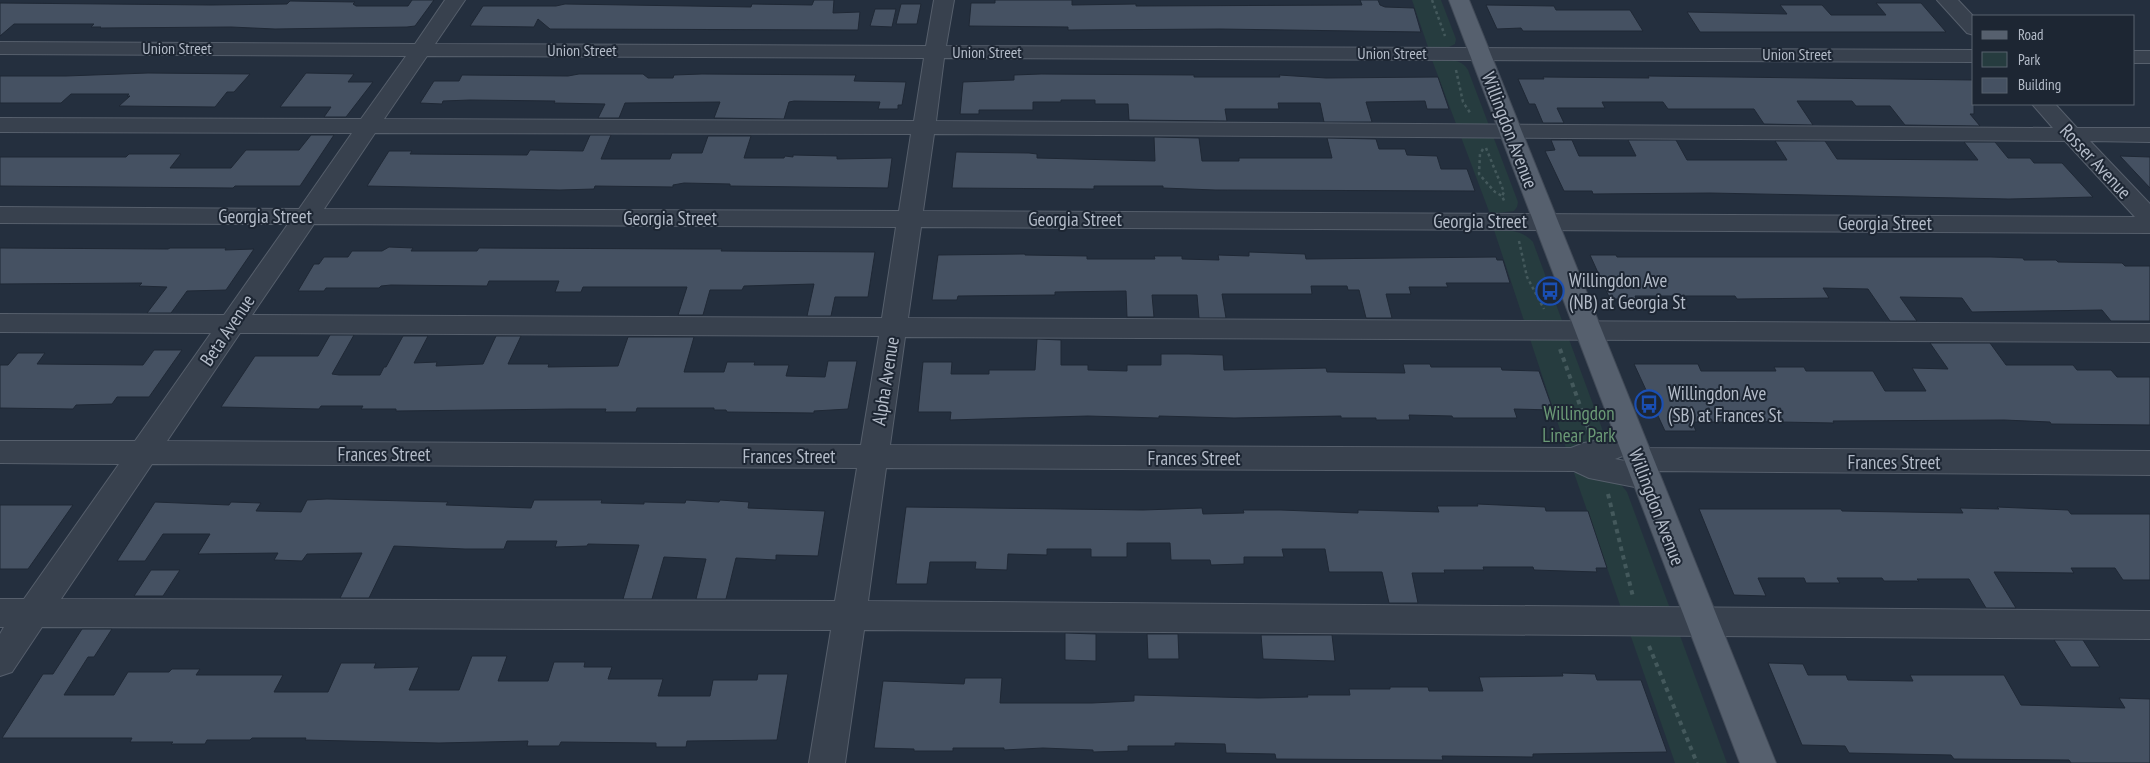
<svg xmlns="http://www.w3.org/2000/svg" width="2150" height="763" font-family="'PT Sans Narrow',sans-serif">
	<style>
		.green { fill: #263c3f }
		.building { fill: #455162; stroke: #1f2835 }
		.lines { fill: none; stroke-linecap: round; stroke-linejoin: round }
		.minor-casing { stroke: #565f6c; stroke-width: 2 }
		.major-casing { stroke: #414a57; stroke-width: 2 }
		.path-far1 { stroke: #44595c; stroke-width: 2.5; stroke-dasharray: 3 3; stroke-linecap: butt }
		.path { stroke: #44595c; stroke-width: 4; stroke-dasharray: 4.5 4.5; stroke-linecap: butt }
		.minor { fill: #38414e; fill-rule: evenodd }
		.major { fill: #56606e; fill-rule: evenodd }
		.labels { text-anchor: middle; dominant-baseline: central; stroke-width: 4; stroke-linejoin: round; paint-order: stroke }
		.far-street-label { font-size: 16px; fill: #b4bcc9; stroke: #1d2633 }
		.street-label { font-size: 19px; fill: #b4bcc9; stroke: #1d2633 }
		.poi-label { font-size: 19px; fill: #b4bcc9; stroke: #1d2633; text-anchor: start }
		.park-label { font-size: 19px; fill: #6b9a76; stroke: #1d2633 }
	</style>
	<rect width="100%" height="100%" fill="#242f3e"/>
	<!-- green -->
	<g class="green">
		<path d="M1412 0H1441L1456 39 1455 44 1449 47H1428Z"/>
		<path d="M1432 60C1445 60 1461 57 1468 70L1518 202 1517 207 1514 211 1490 214Z"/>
		<path d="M1494 230C1509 230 1522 230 1533 242L1604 434 1602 443 1599 446 1566 448Z"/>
		<path d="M1574 473C1595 473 1614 473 1627 492L1727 763H1675Z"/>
	</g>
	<!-- building -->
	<g class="building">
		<path d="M412 0H434L415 26 407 27 275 29 231 27 100 28 101 27H91L94 24H14L0 36V3L211 5 287 4 290 1 355 2 353 4 356 6H408Z"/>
		<path d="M814 0H834L833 13 860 12 858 30 550 29 538 19 534 27 470 26 483 6H556L565 4 751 7 752 4 812 5Z"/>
		<path d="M995 0H1072V5L1136 4V6L1362 5 1360 0H1378L1380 5 1385 7 1414 8 1421 32 1220 29 1068 30V27L969 26 971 3H995Z"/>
		<path d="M1876 3H1921L1946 32H1700L1687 12 1787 14 1780 5H1822L1831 15H1886Z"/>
		<path d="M901 4H921L917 24H896Z"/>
		<path d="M1486 5 1554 6 1556 10H1630L1643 31H1523L1521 28 1497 29Z"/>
		<path d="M875 9H896L892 27 870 26Z"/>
		<path d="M148 73 250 74 234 92H227L215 107 119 106 130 96H127L129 94H71L61 103H0V76H66Z"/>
		<path d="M306 73 354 74 348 82H373L346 117H324L331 107H280Z"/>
		<path d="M579 74H643L648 78H673L674 75 702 74 856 75 854 81 906 82 902 105H898V109H878L880 102 794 101 789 102 784 119 714 118 720 102 625 103 619 118H598L605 104 554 103 555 101 470 100 443 101 442 104 420 103 434 81H459L462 75 568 76Z"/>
		<path d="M1041 74 1194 75V77H1280L1279 75 1326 78 1438 77 1449 109H1427L1425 101 1366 102 1372 122H1324L1320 103H1278L1279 109H1225L1227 121 1129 120 1128 104H1095V100H1061V102H1033V110H979V114H960L963 82 1014 80V75Z"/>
		<path d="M1648 76 1974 80V114H1970L1980 126 1905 125 1890 106H1856L1852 101H1797L1813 125 1764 124 1754 109H1668L1663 102H1602L1605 108H1557L1564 123H1543L1535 104H1529L1518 79H1544L1543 77 1649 78Z"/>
		<path d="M311 135H334L300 186H235L233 188 0 186V157H126L129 154H181L170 168H231L246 150H299Z"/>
		<path d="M590 135H611L601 159H670L672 153H702L708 136H751L744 158H784L785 156 793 157V155L837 156V159L892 158 888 188 730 186V184L684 183 673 185V187L595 186 594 189 560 190 367 186 389 151H412L410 154 527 155 530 150 583 151Z"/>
		<path d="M1154 137 1199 138 1202 161H1239V158H1332L1327 138 1376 139 1379 149H1405L1407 155 1437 156 1441 169H1467L1475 191 1215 190 1163 188V186H1094V189L952 188 956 152 1029 153 1037 154V158L1155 161Z"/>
		<path d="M1551 140H1572L1579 156H1636L1628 140H1676L1687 160H1787L1775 141H1825L1837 159 1978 160 1964 142H1995L2008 158H2030L2034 163H2062L2093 197 2009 199 1710 193 1593 194 1592 191H1564L1545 151 1555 150Z"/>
		<path d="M2120 156 2150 157V188Z"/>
		<path d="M389 247 413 248 411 251H477L479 248 700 249H722L721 251 875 252 868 297H835L831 316H807L814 284 744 286 742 290H710L703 315H678L687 287H583L581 292H555L559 281H489L487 286 391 285 381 286 379 288H326L324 291H298L314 264H319L324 257H348L352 251H382Z"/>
		<path d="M0 248 168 249 170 248H226L225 250 254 249 226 290 187 291 171 313H147L167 287 139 286 142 283 0 284Z"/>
		<path d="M1249 252 1305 254 1306 259 1496 257 1497 260H1503L1510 283H1446L1448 287H1409L1411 294H1386L1392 318H1366L1359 290H1348L1347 286H1311L1312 294H1222L1226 318H1199L1197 295H1152L1154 317H1127L1126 291 1055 292V295L958 296 957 300H932L938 255 1025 254V255L1087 256V259H1155L1154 256H1182V259L1219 260 1218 255 1249 256Z"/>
		<path d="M1590 255H1616L1617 257H1991L2023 258 2024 260H2056L2058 262 2122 263 2125 266H2150V321H2111L2102 310 1972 312 1962 298 1900 297 1917 321H1890L1868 289 1823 288 1829 298 1737 299 1735 296H1635L1636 299H1610Z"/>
		<path d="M330 335H354L332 374 339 375H380L384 367H386L403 336H428L414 363 437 362 436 366 483 364 496 336H521L508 364H549L548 367 618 366 628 337H694L684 372H724L727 362H755L754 365H789L786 376 825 377 828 361H857L848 409 814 411V413L727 412 726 410H714V408H637L636 412H605L606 409H570L396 411V409H361L363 406H321L319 409 221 407 255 356H318Z"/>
		<path d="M1037 339 1061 340V365H1088V370L1127 371V365H1161V354H1189L1223 355 1224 370 1326 368 1327 372 1405 373 1403 364H1430L1431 367H1501L1502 370 1539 371 1553 410 1514 409 1517 418H1453L1452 416 1409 415 1410 420H1376V418H1341V416L1234 418 1159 416V418L1088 416 950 420 951 412H918L923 362H952L951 374H989V370H1035Z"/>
		<path d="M1930 343H1990L2006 365H2073L2077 370H2111L2117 377H2150V425L2051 424 2050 422 2004 420 1833 421 1834 423 1725 421 1726 422H1692L1696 431H1665L1634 364H1698L1701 371H1776L1774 367H1804L1806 371H1873L1885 391H1926L1912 368 1948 369Z"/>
		<path d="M154 350H182L149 397H117L112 404 76 405 73 409 0 408V365H8L18 353H45L37 364 143 365Z"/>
		<path d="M327 499 448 502 446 505 531 508 534 500H602L601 503 644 504V502L685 503 686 500 719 502 720 500 749 502 748 508 825 511 818 556 776 555V560L736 558 726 599H696L706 559 664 557 652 599H623L639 545 588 544 587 546 555 547 557 541H507L504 549H465L394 546 369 598H340L362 553 307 554 302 561 274 560 278 553 198 554 210 534H163L145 561H117L155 502 229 505 231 502 261 503 256 511 301 512 307 500Z"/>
		<path d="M1477 504 1545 507 1546 511H1588L1607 568H1596L1597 572 1534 570 1533 567H1483L1484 570H1444L1445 573H1412L1418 603H1389L1382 572H1329L1325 549H1282L1284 557H1244V564L1211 565 1210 560H1171L1170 543H1127V557H1091V549H1047V555L1008 554 1007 570 975 569 976 562H930L927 584H896L906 507 1143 510 1202 508 1203 514 1244 513 1243 510H1281L1358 513V510L1439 512 1437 506H1478Z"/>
		<path d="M0 505H73L28 569H0Z"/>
		<path d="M1997 507 2068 510 2071 514H2150V580H2123L2115 568H2071L2074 573 1994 572 2016 608H1986L1969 579H1917L1919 581H1884L1882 578H1837L1840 583H1806L1804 578H1758L1766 596 1734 595 1699 509H1841L1842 511 1963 513 1960 508 1999 509Z"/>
		<path d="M151 570H180L163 596H134Z"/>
		<path d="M82 629H112L94 657H88L64 695H114L128 672H169L172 669H200L196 675H283L274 692H328L341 663H376L374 668 419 667 409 690H459L472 656H507L498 681H548L554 662H585L584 667H612L608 679H663L658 696H710L713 680H757L758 674H788L777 740 687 741 686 747H656V743L561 742 559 746H527L528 741 439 743 305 740 306 738H252L250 740H207L205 744H171L173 742H130L132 738H2L43 674H53Z"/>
		<path d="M1065 633 1096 634V661L1065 660Z"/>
		<path d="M1147 634H1178L1179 659H1148Z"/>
		<path d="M1261 635H1332L1335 661 1263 659Z"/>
		<path d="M2054 640H2083L2100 667H2071Z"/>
		<path d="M1768 663 1803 664 1808 675H1846L1848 680 1913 681 1910 675H2004L2021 705 2125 708 2119 698 2150 699V763H2071L2069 760 1954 759 1951 755 1849 753 1845 746 1802 745Z"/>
		<path d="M1562 673 1595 674 1597 680H1641L1667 752 1533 754V757L1442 756 1443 760 1276 759 1275 754 1226 753 1225 744 1175 743V746H1128V751L1093 752V750L1043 748 1004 750V748H953V751H914V749L874 748 883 681 964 684 965 678H1002L1000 703H1092L1134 701V695L1258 698 1308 697 1307 695H1350L1349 689H1390V687H1428L1429 691H1483L1479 677 1563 676Z"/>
	</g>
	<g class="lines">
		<!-- minor casing -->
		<g class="minor-casing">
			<g id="minor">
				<path d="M445 0H465L435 44 926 46 934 0H954L946 46 1974 50V62L944 58 936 121 2053 128 2032 104H2055L2077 128H2150V142L2090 141 2150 204V233L921 227 908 318 2150 324V342L905 337 890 445 1571 448 1584 443 1605 439 1631 429 1641 432 1645 440 1641 448 2150 451V475L1656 471 1660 477 1655 485 1645 489 1589 478 1574 471 886 468 868 601 2150 611V639L864 630 845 763H809L831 630 42 627 12 672 0 676V634L4 627H0V599H24L119 464 0 463V441H135L211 333 0 332V314L224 315 288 224 0 223V207L299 209 352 133 0 132V118L361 119 406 56 0 54V42L415 44ZM427 56 924 58 914 121 384 119ZM375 133 911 134 899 211 324 209ZM934 134 2065 141 2135 217 923 211ZM314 224 896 227 882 318 252 315ZM240 333 879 336 861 445 167 441ZM1625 455V461L1615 459ZM152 464 857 468 835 601 61 599Z"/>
				<path d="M1937 0H1958L1974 17V35L1967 33Z"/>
				<rect x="2134" y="51" width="16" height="12"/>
			</g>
		</g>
		<!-- major casing -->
		<g class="major-casing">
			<path id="major" d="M1449 0H1469L1776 763H1740Z"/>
		</g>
		<!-- path-far1 -->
		<g class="path-far1">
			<path d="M1432 0 1445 36"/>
			<path d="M1456 70 1463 102 1471 114"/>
			<path d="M1486 148 1504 192 1502 196 1505 203"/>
			<path d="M1483 149 1480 154 1479 174 1495 192 1502 196"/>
			<path d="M1519 241 1527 277 1544 309"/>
		</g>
		<!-- path -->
		<g class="path">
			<path d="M1560 349 1589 431"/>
			<path d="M1608 494 1633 597"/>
			<path d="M1649 646 1697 763"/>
		</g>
		<!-- minor -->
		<use href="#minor" class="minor"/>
		<!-- major -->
		<use href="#major" class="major"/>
	</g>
	<!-- icons -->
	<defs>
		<g id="bus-ring" transform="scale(1.4375)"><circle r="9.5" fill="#1d2633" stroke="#1a4fb4" stroke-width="1.5"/><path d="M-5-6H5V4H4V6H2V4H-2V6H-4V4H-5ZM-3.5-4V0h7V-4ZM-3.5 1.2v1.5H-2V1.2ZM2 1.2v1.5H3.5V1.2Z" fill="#1a4fb4"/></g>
	</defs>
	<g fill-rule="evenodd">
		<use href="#bus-ring" x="1550" y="291"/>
		<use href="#bus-ring" x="1649" y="404"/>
	</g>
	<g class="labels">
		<!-- far-street labels -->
		<g class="far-street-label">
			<text x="177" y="48">Union Street</text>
			<text x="582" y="50">Union Street</text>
			<text x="987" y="52">Union Street</text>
			<text x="1392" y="53">Union Street</text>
			<text x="1797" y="54">Union Street</text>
		</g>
		<!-- street labels -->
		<g class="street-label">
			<text transform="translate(1510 130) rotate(69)">Willingdon Avenue</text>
			<text transform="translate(2096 161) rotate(47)">Rosser Avenue</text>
			<text x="265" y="216">Georgia Street</text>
			<text x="670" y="218">Georgia Street</text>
			<text x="1075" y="219">Georgia Street</text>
			<text x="1480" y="221">Georgia Street</text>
			<text x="1885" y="223">Georgia Street</text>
			<text transform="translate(227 330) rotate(-56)">Beta Avenue</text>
			<text transform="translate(885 381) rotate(-81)">Alpha Avenue</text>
			<text x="384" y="454">Frances Street</text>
			<text x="789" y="456">Frances Street</text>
			<text x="1194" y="458">Frances Street</text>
			<text x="1894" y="462">Frances Street</text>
			<text transform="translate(1657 507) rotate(69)">Willingdon Avenue</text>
		</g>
		<!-- poi labels -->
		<g class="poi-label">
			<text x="1569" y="280">Willingdon Ave<tspan x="1569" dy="22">(NB) at Georgia St</tspan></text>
			<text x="1668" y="393">Willingdon Ave<tspan x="1668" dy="22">(SB) at Frances St</tspan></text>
		</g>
		<!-- park labels -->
		<g class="park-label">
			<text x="1579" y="413">Willingdon<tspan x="1579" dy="22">Linear Park</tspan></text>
		</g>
	</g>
	<!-- legend -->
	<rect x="1972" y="15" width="162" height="90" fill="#1d2633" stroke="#59626f"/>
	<rect x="1982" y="31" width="25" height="8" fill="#56606e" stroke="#59626f"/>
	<text x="2018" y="40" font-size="15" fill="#b4bcc9">Road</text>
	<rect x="1982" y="52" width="25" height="15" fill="#263c3f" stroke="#59626f"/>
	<text x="2018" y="65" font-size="15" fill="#b4bcc9">Park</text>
	<rect x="1982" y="78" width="25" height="15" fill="#455162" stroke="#59626f"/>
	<text x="2018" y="90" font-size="15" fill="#b4bcc9">Building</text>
</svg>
